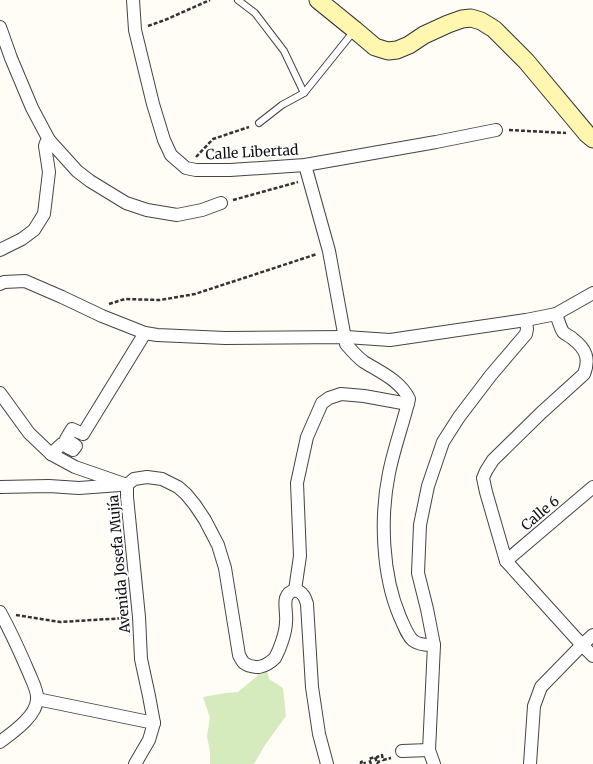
<svg xmlns="http://www.w3.org/2000/svg" width="593" height="764" font-family="Merriweather,serif">
	<style>
		.green { fill: #d5ebbd }
		.lines { fill: none; stroke-linecap: round; stroke-linejoin: round }
		.lane-casing { stroke: #444; stroke-width: 8 }
		.street-casing { stroke: #444; stroke-width: 14 }
		.secondary-casing { stroke: #333; stroke-width: 19 }
		.path { stroke: #333; stroke-width: 2.5; stroke-dasharray: 4 2; stroke-linecap: butt }
		.lane { stroke: #fff; stroke-width: 6 }
		.street { stroke: #fff; stroke-width: 12 }
		.secondary { stroke: #fff6b0; stroke-width: 17 }
		.labels { text-anchor: middle; dominant-baseline: central; stroke-width: 4; stroke-linejoin: round; paint-order: stroke }
		.street-label { font-size: 14px; fill: #111; stroke: #fff }
	</style>
	<rect width="100%" height="100%" fill="#fffdf5"/>
	<!-- green -->
	<path class="green" d="M266 666 269 679 283 688 286 716 265 745 254 764H210V752L207 736 210 718 203 697 225 693 238 692 256 677Z"/>
	<g class="lines">
		<!-- lane casing -->
		<g class="lane-casing">
			<g id="lane">
				<path d="M238 0 255 13 284 51 304 93"/>
				<path d="M259 123 282 105 304 93 354 31"/>
			</g>
		</g>
		<!-- street casing -->
		<g class="street-casing">
			<g id="street">
				<path d="M133 0 135 30 153 104 164 140 171 155 186 168 196 170H230L305 165 436 142 496 130"/>
				<path d="M0 27 11 58 32 108 49 140 77 171 90 181 126 203 147 210 177 215 202 210 221 203"/>
				<path d="M305 165 329 251 346 344C352 351 357 357 364 362 380 372 401 381 409 399 403 424 394 448 389 473 380 517 382 575 400 617 409 637 410 646 434 645"/>
				<path d="M0 250 22 239 34 230 44 214 49 172 45 146 46 143 49 140"/>
				<path d="M0 284 4 282 25 281 62 297 102 316 145 333 157 335 225 338 346 337 390 340 526 320"/>
				<path d="M556 314C558 319 560 327 563 332 566 335 570 336 573 339 586 349 590 359 584 374L541 413 493 460 486 471 483 478 486 492 506 561 582 645 593 656"/>
				<path d="M0 393 29 433 51 454 75 467 127 485"/>
				<path d="M51 454 62 444 73 450 76 446 66 439 72 429 83 434 145 333"/>
				<path d="M0 487 49 486 79 488 120 485"/>
				<path d="M506 561 593 487"/>
				<path d="M295 590 300 556 297 483 307 437 322 403 329 398 341 394 364 396 408 404"/>
				<path d="M0 612C11 632 20 652 29 673 32 681 38 691 37 699 37 716 12 733 0 742"/>
				<path d="M37 699 154 723"/>
				<path d="M402 751 429 750"/>
				<path d="M135 764 149 740 154 723 149 696 141 659 139 617 127 497V485L134 479 147 477 162 479 178 487 186 494 195 505 205 520 218 545 225 568 239 655C240 657 242 661 244 663 248 666 254 667 259 667 264 666 271 662 275 658 280 649 286 632 286 622 287 614 284 605 286 598 289 590 298 588 303 595 305 597 306 601 307 604L312 687 319 734 327 764"/>
				<path d="M434 764 429 750 434 645 427 609 418 573 420 525 428 486 443 442 459 417 491 375 526 334 527 329 526 320 556 314 593 293"/>
				<path d="M530 764 534 706 541 687 582 645 593 635"/>
			</g>
		</g>
		<!-- secondary casing -->
		<g class="secondary-casing">
			<path id="secondary" d="M318 0 355 30 375 47 388 51 397 50 409 45 424 35 448 24 462 19 471 18 481 21 494 29 526 61 587 134 593 139"/>
		</g>
		<!-- path -->
		<g class="path">
			<path d="M148 26 165 20 210 0"/>
			<path d="M509 130 566 133"/>
			<path d="M196 157 213 139 249 127"/>
			<path d="M233 200 298 182"/>
			<path d="M109 304 125 299 160 300 195 294 317 254"/>
			<path d="M16 615 60 622 126 618"/>
			<path d="M361 764V762L364 761 365 764"/>
			<path d="M371 764 369 759 375 757 377 763 379 762 377 757 382 755 383 760 391 758"/>
		</g>
		<!-- lane -->
		<use href="#lane" class="lane"/>
		<!-- street -->
		<use href="#street" class="street"/>
		<!-- secondary -->
		<use href="#secondary" class="secondary"/>
	</g>
	<g class="labels">
		<!-- street labels -->
		<g class="street-label">
			<text transform="translate(252 152) rotate(-3)">Calle Libertad</text>
			<text transform="translate(540 513) rotate(-40)">Calle 6</text>
			<text transform="translate(119 564) rotate(-95)">Avenida Josefa Mujía</text>
		</g>
	</g>
</svg>
